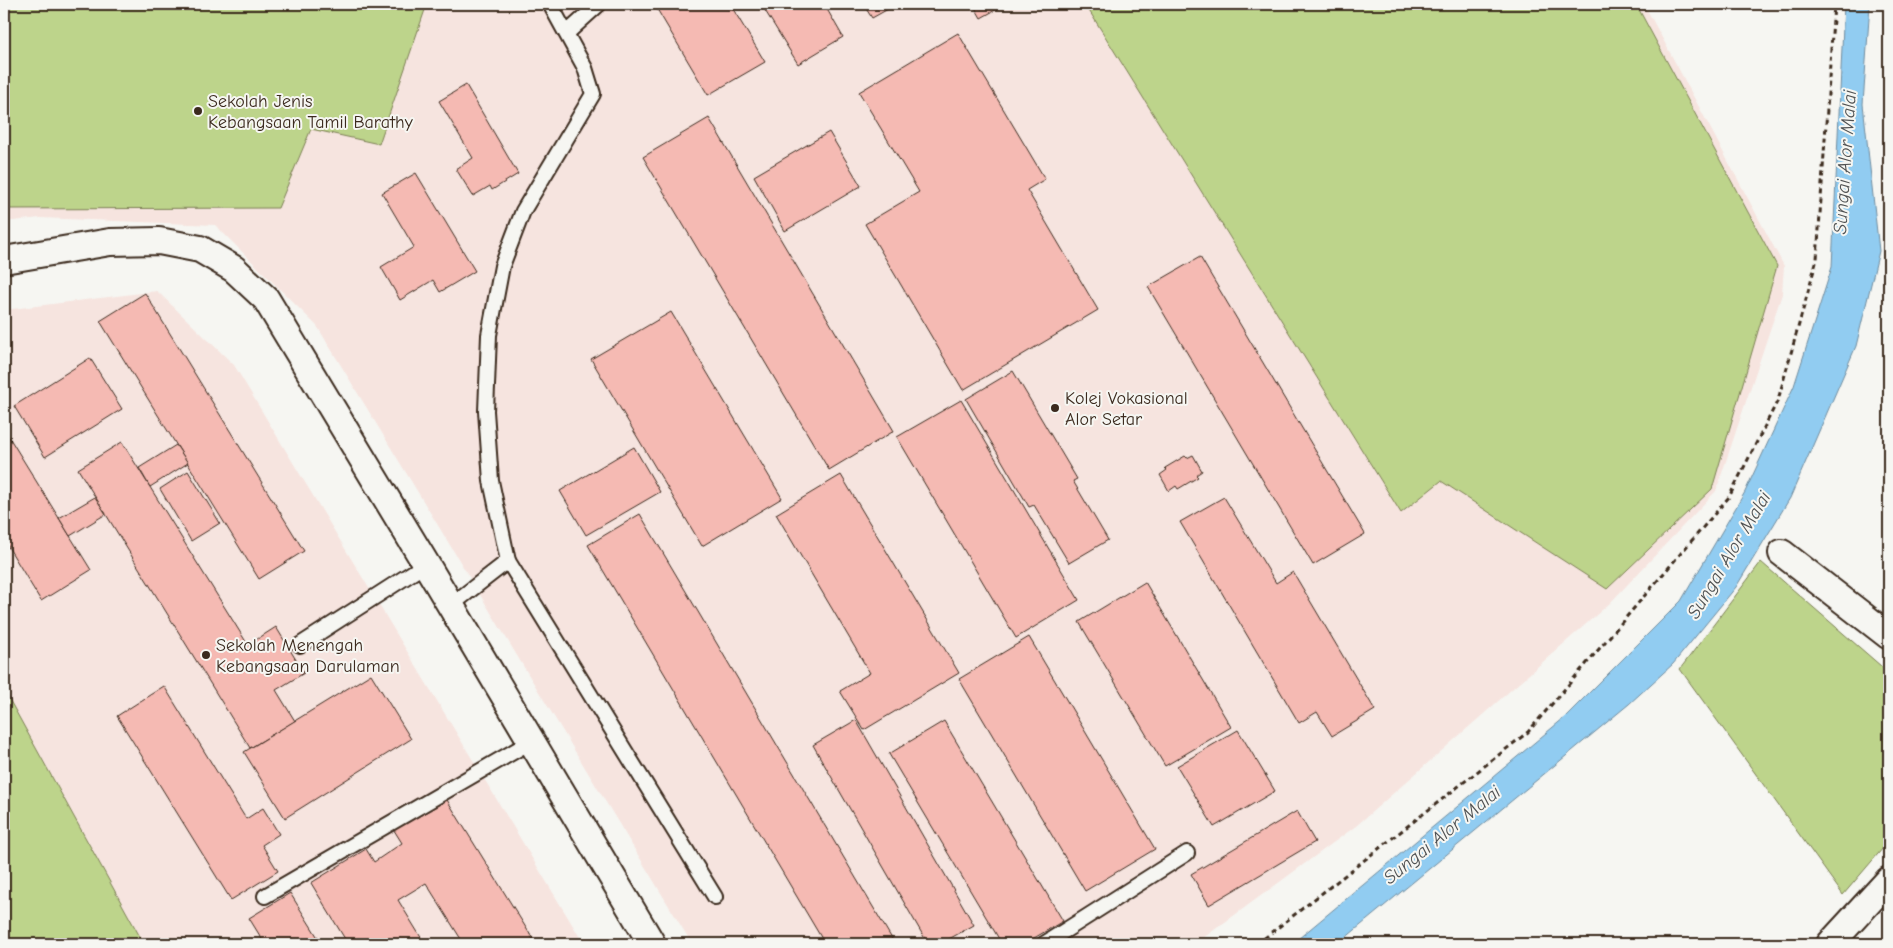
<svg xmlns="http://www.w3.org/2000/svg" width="1893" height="948" font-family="'Comic Neue',sans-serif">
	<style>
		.built { fill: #f6e4df }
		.green { fill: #bdd48b; stroke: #7c7f54 }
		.water { fill: #91ccf1; stroke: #6f8b9d }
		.building { fill: #f5bab3; stroke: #3b2a1e }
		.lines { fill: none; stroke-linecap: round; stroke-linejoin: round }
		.service-casing { stroke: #3b2a1e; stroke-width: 18 }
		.minor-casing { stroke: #3b2a1e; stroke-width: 30 }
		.path { stroke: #3b2a1e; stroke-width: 3; stroke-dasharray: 5 4; stroke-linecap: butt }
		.service { stroke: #f6f6f2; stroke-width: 14 }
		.minor { stroke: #f6f6f2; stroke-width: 26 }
		.poi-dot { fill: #3b2a1e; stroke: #f6f6f2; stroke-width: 2 }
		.labels { text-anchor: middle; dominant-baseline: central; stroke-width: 4; stroke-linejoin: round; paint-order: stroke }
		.poi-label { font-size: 18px; fill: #3b2a1e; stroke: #f6f6f2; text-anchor: start }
		.water-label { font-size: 19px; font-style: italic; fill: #505253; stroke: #f6f6f2 }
	</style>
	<rect width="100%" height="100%" fill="#f6f6f2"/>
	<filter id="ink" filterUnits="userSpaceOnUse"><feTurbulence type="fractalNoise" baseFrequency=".02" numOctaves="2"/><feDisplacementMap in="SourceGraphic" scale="10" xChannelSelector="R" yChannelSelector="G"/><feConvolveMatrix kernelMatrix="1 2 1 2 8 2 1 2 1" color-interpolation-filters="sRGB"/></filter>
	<g filter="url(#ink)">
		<!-- built -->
		<g class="built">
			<path d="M4 4H1644L1784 266 1782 294 1716 491 1610 603 1356 826 1195 944H692L317 326 215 225 40 218 4 222Z"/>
			<path d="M157 291 234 365 584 944H4V310Z"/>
		</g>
		<!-- green -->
		<g class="green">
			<path d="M4 4H427L379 144 311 129 278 208 4 209Z"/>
			<path d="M1085 4H1636L1777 266 1712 489 1607 589 1441 481 1401 513Z"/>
			<path d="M1761 562 1889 673V841L1843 895 1680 669Z"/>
			<path d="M4 690 144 944H4Z"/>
		</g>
		<!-- water -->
		<path class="water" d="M1844 4H1870L1863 104 1879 251 1856 346 1790 498 1736 587 1673 664 1629 704 1338 944H1292L1564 718 1681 601 1745 492 1794 386 1832 267Z"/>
		<!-- building -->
		<g class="building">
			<path d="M654 4H730L765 62 708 95Z"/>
			<path d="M761 4H824L843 37 798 64Z"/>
			<path d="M863 4H897L872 18Z"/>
			<path d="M973 4H1006L981 18Z"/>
			<path d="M958 33 1045 179 1027 190 1098 310 963 390 865 224 919 192 859 92Z"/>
			<path d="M466 85 518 174 492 190 490 186 473 196 456 169 473 158 439 101Z"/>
			<path d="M709 118 894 431 829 470 643 157Z"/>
			<path d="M829 132 861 186 785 231 754 176Z"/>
			<path d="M416 173 475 271 440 292 433 280 400 300 381 267 414 247 382 193Z"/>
			<path d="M1200 257 1365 534 1313 565 1148 287Z"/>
			<path d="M145 293 304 551 259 579 100 321Z"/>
			<path d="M671 312 782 498 702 546 591 359Z"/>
			<path d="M90 358 122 409 45 457 14 406Z"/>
			<path d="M1013 371 1077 479 1073 481 1108 540 1069 563 1034 505 1029 507 966 399Z"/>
			<path d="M961 400 1079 600 1016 638 897 437Z"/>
			<path d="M4 429 91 570 41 601 4 540Z"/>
			<path d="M122 442 248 645 276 627 304 673 276 690 295 721 250 748 78 469Z"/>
			<path d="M176 445 188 463 150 487 139 468Z"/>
			<path d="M634 447 660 492 586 535 560 491Z"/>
			<path d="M1193 455 1202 471 1196 475 1198 477 1178 489 1176 486 1169 491 1160 475 1167 470 1165 468 1185 456 1187 458Z"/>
			<path d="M188 471 220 523 191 541 160 489Z"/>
			<path d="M841 475 959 673 864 730 840 691 870 673 776 514Z"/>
			<path d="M95 497 106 514 70 536 59 518Z"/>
			<path d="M1224 497 1276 583 1293 572 1375 710 1332 736 1317 712 1299 723 1180 522Z"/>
			<path d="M640 514 895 944H825L588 545Z"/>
			<path d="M1145 582 1231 727 1165 766 1079 622Z"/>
			<path d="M1029 637 1155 849 1085 891 959 679Z"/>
			<path d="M371 674 411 739 285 818 244 752Z"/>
			<path d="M164 686 246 819 263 808 279 834 262 845 278 871 231 900 117 716Z"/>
			<path d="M856 720 974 925 940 944H928L813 745Z"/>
			<path d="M944 721 1063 921 1024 944H1002L889 754Z"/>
			<path d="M1238 730 1275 791 1214 827 1177 766Z"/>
			<path d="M444 795 536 944H464L426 883 398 900 425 944H348L311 883 366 849 374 862 402 843 392 827Z"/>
			<path d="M1297 811 1315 842 1209 905 1191 874Z"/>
			<path d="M290 893 322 944H265L249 918Z"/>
		</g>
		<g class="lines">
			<!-- service casing -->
			<g class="service-casing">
				<g id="service">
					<path d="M567 33 599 4"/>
					<path d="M508 561 491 481 486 411 489 335 502 266 523 211 593 94 585 68 550 4"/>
					<path d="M450 606 508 561 715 897"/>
					<path d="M300 645 426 564"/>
					<path d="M265 896 532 741"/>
					<path d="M1044 944 1187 853"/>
				</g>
			</g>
			<!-- minor casing -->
			<g class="minor-casing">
				<g id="minor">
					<path d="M4 260 110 242 159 241 200 249 234 269 266 299 426 564 652 944"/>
					<path d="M1782 553 1889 636"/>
					<path d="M1830 944 1889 880"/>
				</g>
			</g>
			<!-- path -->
			<path class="path" d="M1257 944 1528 732 1729 497 1778 400 1817 259 1834 4"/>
			<!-- service -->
			<use href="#service" class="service"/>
			<!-- minor -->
			<use href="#minor" class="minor"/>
		</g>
	</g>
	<!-- markers -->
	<g class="poi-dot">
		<circle cx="198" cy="111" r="5"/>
		<circle cx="1055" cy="408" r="5"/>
		<circle cx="206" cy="655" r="5"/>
	</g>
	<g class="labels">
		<!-- poi labels -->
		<g class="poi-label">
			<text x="208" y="101">Sekolah Jenis<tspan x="208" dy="21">Kebangsaan Tamil Barathy</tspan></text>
			<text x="1065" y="398">Kolej Vokasional<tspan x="1065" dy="21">Alor Setar</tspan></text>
			<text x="216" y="645">Sekolah Menengah<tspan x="216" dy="21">Kebangsaan Darulaman</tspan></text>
		</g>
		<!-- water labels -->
		<g class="water-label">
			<text transform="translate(1845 162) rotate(-86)">Sungai Alor Malai</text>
			<text transform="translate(1729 555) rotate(-59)">Sungai Alor Malai</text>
			<text transform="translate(1442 835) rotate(-39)">Sungai Alor Malai</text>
		</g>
	</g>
	<!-- margin -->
	<rect width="1893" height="948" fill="none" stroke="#f6f6f2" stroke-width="20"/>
	<rect x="10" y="10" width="1873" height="928" fill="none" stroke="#3b2a1e" stroke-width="2" filter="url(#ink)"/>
</svg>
